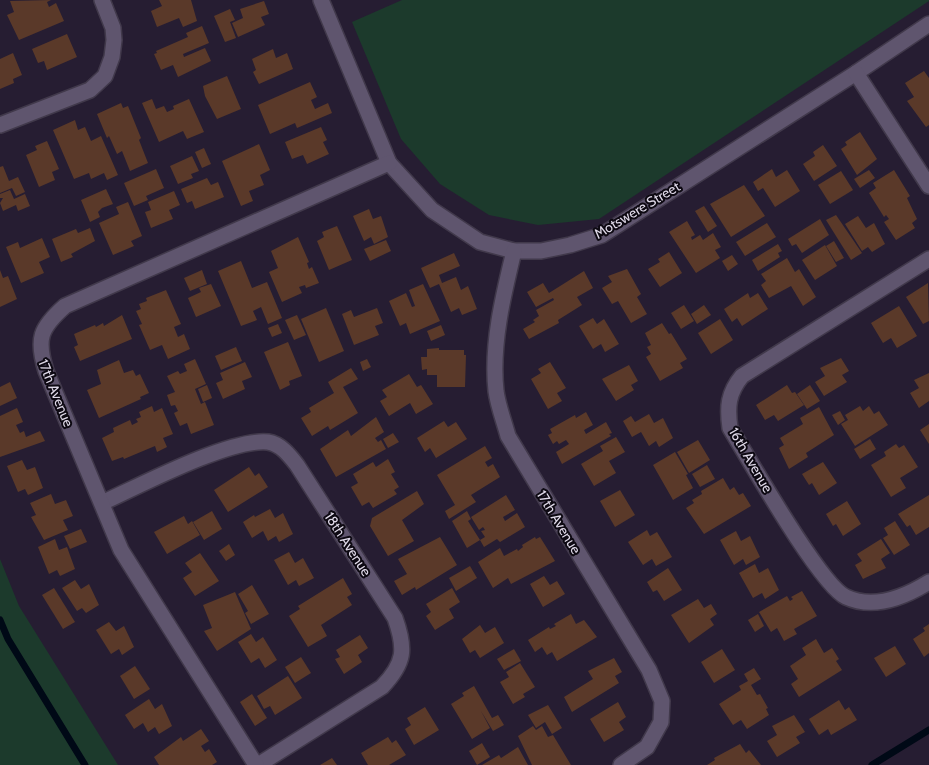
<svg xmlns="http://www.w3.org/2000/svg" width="929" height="765" font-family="Cabin,sans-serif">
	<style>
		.green { fill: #1c3a2c }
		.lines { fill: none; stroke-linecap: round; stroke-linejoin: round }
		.stream { stroke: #000916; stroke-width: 7 }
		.building { fill: #5a3929 }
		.minor-casing { stroke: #41394b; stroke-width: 18 }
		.minor { stroke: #5f556e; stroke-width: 15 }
		.labels { text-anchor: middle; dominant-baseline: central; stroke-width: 4; stroke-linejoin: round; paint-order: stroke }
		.street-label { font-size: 14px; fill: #dfd9e8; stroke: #0d0912 }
	</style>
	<rect width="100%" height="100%" fill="#261d32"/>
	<!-- green -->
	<g class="green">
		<path d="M402 0H929V1L599 219 538 225 489 215 440 184 401 139 352 22Z"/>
		<path d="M0 559 19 606 118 765H0Z"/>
	</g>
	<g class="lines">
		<!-- stream -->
		<g class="stream">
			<path d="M0 620 8 639 85 765"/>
			<path d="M872 765 929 730"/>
		</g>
	</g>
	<!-- building -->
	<g class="building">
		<path d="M51 0 47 2 49 7 56 3 64 21 19 40 7 15 14 12 10 1Z"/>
		<path d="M159 0H191L197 21 183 27 179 18 157 27 151 11 162 6Z"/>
		<path d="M264 1 269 14 261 17 265 25 238 37 232 23 243 18 240 9Z"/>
		<path d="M230 9 235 20 230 22 236 38 225 42 214 16Z"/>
		<path d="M202 26 209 43 183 54 184 57 205 48 211 61 178 77 173 65 161 70 154 54 157 53 156 51 188 37 186 33Z"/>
		<path d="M67 34 77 57 47 70 44 61 38 63 32 49Z"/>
		<path d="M273 49 276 58 287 53 293 69 259 84 253 72 256 70 252 59Z"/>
		<path d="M13 53 22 75 13 79 14 83 0 89V59Z"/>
		<path d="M924 71 929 78V125L926 127 907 101 914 97 905 83Z"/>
		<path d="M227 76 241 109 217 119 205 96 203 86Z"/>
		<path d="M310 82 317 97 311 100 315 109 328 103 332 113 297 128 295 123 270 134 258 105Z"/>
		<path d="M152 99 156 109 164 106 167 112 174 109 173 106 189 99 204 132 187 139 183 131 159 142 142 103Z"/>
		<path d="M121 103 123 108 128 106 141 138 139 140 148 163 130 171 122 151 117 154 109 136 107 138 97 114Z"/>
		<path d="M75 120 78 130 85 127 91 141 101 136 118 175 107 180 104 173 91 179 89 173 74 179 53 130Z"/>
		<path d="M321 127 327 140 323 142 329 154 307 164 303 155 292 159 285 142Z"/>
		<path d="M860 132 877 159 857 175 841 149 847 145 845 142Z"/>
		<path d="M47 141 59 169 52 172 55 180 39 187 26 155 37 150 35 146Z"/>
		<path d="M259 144 270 170 260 175 264 185 249 191 253 201 241 206 222 161Z"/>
		<path d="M823 145 837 166 814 181 803 164 815 156 813 152Z"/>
		<path d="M204 148 211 164 202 168 195 152Z"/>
		<path d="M192 156 199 171 191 174 193 178 178 184 170 166Z"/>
		<path d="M3 166 9 181 18 177 25 192 16 196 12 188 0 193V167Z"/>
		<path d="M156 169 164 188 146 196 148 200 134 206 124 183Z"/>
		<path d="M772 169 776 177 787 170 800 191 775 207 763 188 758 191 753 182Z"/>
		<path d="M869 170 875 178 860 188 854 179Z"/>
		<path d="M894 170 910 196 907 198 917 219 912 223 915 228 896 240 884 222 889 219 886 215 884 217 869 193 876 188 873 183Z"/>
		<path d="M841 171 853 190 830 204 818 185Z"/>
		<path d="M207 178 211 185 218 182 224 197 195 209 192 201 187 203 181 189Z"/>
		<path d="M744 185 765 216 731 237 710 204Z"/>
		<path d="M106 189 113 204 102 208 98 212 100 217 90 222 81 200Z"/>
		<path d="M10 190 14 199 25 194 30 206 18 211 16 205 3 211 0 203 3 198H0V194Z"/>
		<path d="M174 191 180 205 169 210 173 219 151 228 145 212 151 210 148 202Z"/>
		<path d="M128 202 142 236 131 241 134 246 113 255 99 223 119 214 116 207Z"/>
		<path d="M704 206 717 226 708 232 695 211Z"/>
		<path d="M369 209 373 219 381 216 388 237 374 244 371 237 364 241 353 216Z"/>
		<path d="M836 215 862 253 851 260 826 220Z"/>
		<path d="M858 216 866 228 874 223 885 244 872 252 868 247 862 251 845 224Z"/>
		<path d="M820 219 829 235 802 253 796 244 792 246 788 239Z"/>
		<path d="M687 221 695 235 691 237 692 240 700 235 703 240 713 233 721 247 715 250 720 258 696 273 669 232Z"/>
		<path d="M767 223 776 237 745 256 736 242Z"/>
		<path d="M337 226 352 260 329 270 317 241 324 237 322 232Z"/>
		<path d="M90 228 95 241 71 254 73 257 61 262 52 239 76 229 78 233Z"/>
		<path d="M298 237 309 262 307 263 309 269 312 267 319 283 306 288 305 285 299 287 302 293 282 302 269 272 278 268 271 251Z"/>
		<path d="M42 238 50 257 39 262 44 273 21 283 6 247 18 242 20 248Z"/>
		<path d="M386 240 391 251 370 261 364 249Z"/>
		<path d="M834 241 844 258 836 262 826 246Z"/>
		<path d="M778 244 782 251 778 253 780 257 758 271 752 260Z"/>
		<path d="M825 245 837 266 815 280 802 260Z"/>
		<path d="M669 252 682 273 660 287 648 269 660 262 658 259Z"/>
		<path d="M454 253 460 266 439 275 442 283 456 277 461 290 468 286 477 309 462 315 459 308 451 312 439 284 430 288 421 268Z"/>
		<path d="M732 255 738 264 728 271 722 261Z"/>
		<path d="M787 258 795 272 799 269 816 297 803 306 791 286 769 298 761 285 766 281 761 274Z"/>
		<path d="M241 261 252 288 267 282 282 318 268 324 261 307 253 311 257 320 241 326 218 271Z"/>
		<path d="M627 269 641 294 637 297 647 314 631 323 618 301 612 304 602 288 612 282 608 276Z"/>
		<path d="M0 270 3 278 8 276 17 299 0 307Z"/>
		<path d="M202 270 207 284 190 291 184 278Z"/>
		<path d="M584 271 593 288 577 297 582 305 558 320 559 323 529 339 523 329 535 322 533 320 539 316 536 310 554 300 553 298 536 307 527 292 543 283 549 293Z"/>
		<path d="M928 283 929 321 923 324 906 297Z"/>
		<path d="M211 284 221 306 196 317 188 298 201 292 199 288Z"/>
		<path d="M423 284 440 321 410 334 406 323 400 326 389 301 406 293 412 307 415 306 409 290Z"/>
		<path d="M166 290 181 324 174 327 178 337 184 334 190 349 168 359 162 345 150 350 139 325 142 324 136 311 141 309 139 304 147 301 146 298Z"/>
		<path d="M748 293 750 298 758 293 768 309 742 326 737 318 732 322 724 309Z"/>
		<path d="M684 305 694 321 681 329 671 313Z"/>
		<path d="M704 305 711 315 697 324 691 314Z"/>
		<path d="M899 306 917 336 897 348 891 338 883 343 871 323Z"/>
		<path d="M326 308 344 351 319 362 301 319Z"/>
		<path d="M377 308 383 323 375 326 379 335 354 345 342 314 351 310 354 317Z"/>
		<path d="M122 315 132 339 80 361 74 347 78 345 74 334 95 325 96 327 103 323 104 326Z"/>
		<path d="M297 315 306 335 294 340 285 320Z"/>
		<path d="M593 318 597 324 604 319 619 344 605 352 601 344 593 349 579 326Z"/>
		<path d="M720 319 733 340 711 354 698 333Z"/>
		<path d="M662 323 669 334 671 333 687 359 680 363 683 368 660 381 646 357 651 354 647 347 651 345 645 333Z"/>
		<path d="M278 324 282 333 272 337 268 328Z"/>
		<path d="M441 325 445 335 431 341 427 331Z"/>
		<path d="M288 342 302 376 289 381 290 385 280 390 264 352Z"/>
		<path d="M236 347 242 361 221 370 215 356Z"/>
		<path d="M439 348V350H464V355H466L465 387H437V375H427V369L422 370 421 357H427V349Z"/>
		<path d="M841 358 849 371 842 375 847 382 824 396 815 382 825 376 820 368Z"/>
		<path d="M195 359 206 384 195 389 201 404 205 402 214 425 191 434 187 423 180 426 174 413 178 411 175 405 171 406 167 395 175 392 167 376 178 371 180 374 187 371 184 364Z"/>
		<path d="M367 359 371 367 363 371 360 362Z"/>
		<path d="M119 360 124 373 133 370 136 376 140 374 149 393 140 397 141 399 99 418 87 390 101 384 97 370Z"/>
		<path d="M245 362 252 377 242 381 245 389 223 399 216 383 223 380 220 373Z"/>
		<path d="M550 362 566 388 557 393 562 401 548 409 531 379 541 373 538 369Z"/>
		<path d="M629 365 638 381 631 385 634 390 616 401 602 379Z"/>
		<path d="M351 368 358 379 343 387 358 413 330 430 328 426 312 436 301 418 311 412 309 408 334 393 328 382Z"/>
		<path d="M929 373V401L919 408 910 393 919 388 914 380Z"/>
		<path d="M409 374 417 387 421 385 433 404 416 414 410 403 389 416 380 401 387 397 382 390Z"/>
		<path d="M10 382 17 398 0 406V387Z"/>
		<path d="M207 385 212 398 203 402 198 389Z"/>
		<path d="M787 385 792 393 795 392 804 405 778 421 774 415 765 420 756 405Z"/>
		<path d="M810 385 820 401 807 409 797 394Z"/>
		<path d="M152 406 154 412 162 408 173 434 163 438 167 447 157 452 155 446 124 459 123 457 112 461 102 438 114 432 113 428 130 420 132 425 138 422 136 419 141 417 139 412Z"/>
		<path d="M860 406 863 411 869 406 874 414 879 411 888 425 855 446 841 424 848 420 845 415Z"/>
		<path d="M819 407 834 435 806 453 808 457 789 469 779 448 784 445 780 438 803 424 800 418Z"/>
		<path d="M17 408 23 422 16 425 20 433 24 431 26 437 40 431 45 441 0 457V416Z"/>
		<path d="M840 411 845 420 838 425 832 415Z"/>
		<path d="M586 412 593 425 584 430 586 434 606 422 612 433 609 434 611 436 562 464 556 452 569 444 566 440 559 444 557 441 553 444 548 435 552 433 550 429 575 415 576 418Z"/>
		<path d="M649 414 654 423 663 418 673 438 659 447 656 441 649 446 641 432 632 437 623 421 631 416 635 422Z"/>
		<path d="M376 417 384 432 375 438 378 442 381 440 386 449 336 477 320 449 348 430 351 436Z"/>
		<path d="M444 421 448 427 456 422 467 439 436 458 430 448 425 452 417 438Z"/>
		<path d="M929 424V444L920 430Z"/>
		<path d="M393 433 399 442 388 448 383 439Z"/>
		<path d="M616 437 625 452 609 461 616 473 594 486 581 464 603 451 600 446Z"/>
		<path d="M870 439 876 449 860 459 854 449Z"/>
		<path d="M698 440 710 460 689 473 677 452Z"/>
		<path d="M896 444 899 448 904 445 918 467 900 478 906 488 891 497 871 465 886 456 884 452Z"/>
		<path d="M485 446 492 458 485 462 488 467 493 464 500 477 471 495 476 502 449 519 445 511 455 505 437 475Z"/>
		<path d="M675 452 688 474 686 475 693 488 673 500 653 465Z"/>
		<path d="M388 459 395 472 391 474 399 487 394 490 397 494 373 508 369 502 362 506 351 487 358 483 353 474 373 462 376 467Z"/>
		<path d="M22 460 27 470 35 467 43 488 28 495 25 489 18 492 7 466Z"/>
		<path d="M823 462 837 483 819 495 812 483 809 485 802 474Z"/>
		<path d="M707 465 715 479 700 487 692 474Z"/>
		<path d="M249 467 255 476 259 473 268 487 228 512 214 490Z"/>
		<path d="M723 478 730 490 734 487 739 495 743 493 751 506 704 534 686 508 694 503 692 500 702 494 701 491Z"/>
		<path d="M620 490 635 515 615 527 600 501Z"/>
		<path d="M417 491 424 504 402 520 414 541 388 556 370 526 372 518Z"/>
		<path d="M51 494 55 504 66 500 73 516 63 520 68 530 44 540 31 517 36 515 30 503Z"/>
		<path d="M506 495 515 510 503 517 505 521 517 513 525 527 500 542 497 539 484 547 480 540 485 537 481 531 485 530 483 527 479 530 471 517Z"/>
		<path d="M929 495V527L916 535 910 525 907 527 898 514Z"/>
		<path d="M847 501 861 524 843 536 836 524 833 526 826 514Z"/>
		<path d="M270 509 275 518 283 513 293 534 279 542 276 536 268 541 263 531 252 538 243 522 254 515 261 529 255 517Z"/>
		<path d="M212 511 222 529 204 540 193 522Z"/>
		<path d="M467 511 471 519 468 521 480 540 467 548 452 521Z"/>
		<path d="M184 516 188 524 192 521 200 535 167 554 154 532Z"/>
		<path d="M895 521 910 545 894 555 883 538 888 535 884 528Z"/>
		<path d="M81 529 87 542 70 549 64 536Z"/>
		<path d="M647 530 650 536 657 532 672 557 656 566 652 559 643 565 628 542Z"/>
		<path d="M736 531 741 541 750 536 760 557 746 565 743 559 734 565 720 540Z"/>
		<path d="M440 537 457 565 416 590 415 587 402 595 394 581 407 574 398 559Z"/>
		<path d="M535 537 536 539 540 537 555 561 511 584 508 578 493 588 478 562 500 548 504 556 517 549 518 551 523 547 522 545Z"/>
		<path d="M55 539 59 550 67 547 75 569 60 576 57 570 49 574 38 547Z"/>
		<path d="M881 539 890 553 881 559 886 568 863 579 855 565 862 561 857 554Z"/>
		<path d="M229 544 235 555 226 561 219 551Z"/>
		<path d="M289 552 295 563 303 558 314 578 299 586 296 580 288 585 274 560Z"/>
		<path d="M200 553 219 581 195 596 183 578 192 572 185 563Z"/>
		<path d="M755 564 759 573 768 568 779 590 765 599 762 593 753 598 739 573Z"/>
		<path d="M470 566 477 578 456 591 449 578Z"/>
		<path d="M668 568 682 590 664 601 657 590 653 592 647 582Z"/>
		<path d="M544 576 550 585 557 581 565 594 543 607 530 584Z"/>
		<path d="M343 578 352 594 347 597 352 605 321 625 327 636 308 647 289 616 300 609 298 606Z"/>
		<path d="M75 580 81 589 89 584 99 605 86 613 82 608 77 611 62 588Z"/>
		<path d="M252 585 269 614 251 624 245 613 248 611 238 594Z"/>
		<path d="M54 588 75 622 63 629 42 595Z"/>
		<path d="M452 588 460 602 449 609 454 618 435 630 426 616 431 612 426 604Z"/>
		<path d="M802 591 817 616 794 629 797 634 784 641 777 628 771 632 759 612 787 596 790 601 793 599 791 597Z"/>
		<path d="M235 592 251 629 217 651 204 631 212 628 203 605Z"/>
		<path d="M698 599 704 608 711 604 717 614 710 619 714 625 689 643 671 615Z"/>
		<path d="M571 614 576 624 584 620 597 637 557 661 552 652 547 655 542 647 535 652 528 640 549 627 550 629 556 626 554 624Z"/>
		<path d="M758 614 764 626 755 632 748 620Z"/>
		<path d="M109 622 116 631 124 626 134 647 122 655 119 649 111 654 96 630Z"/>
		<path d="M929 624V653L924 657 913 639 925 631 923 628Z"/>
		<path d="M480 625 485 633 495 627 504 643 480 658 475 650 470 653 462 639Z"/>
		<path d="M251 634 256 642 263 637 277 660 265 668 259 658 251 663 238 642Z"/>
		<path d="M360 635 368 648 358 655 362 662 344 674 335 659 340 657 336 650Z"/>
		<path d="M816 639 824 653 832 648 839 659 836 661 842 670 799 697 791 684 798 679 790 666 806 655 802 648Z"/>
		<path d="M895 646 906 664 886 677 874 658Z"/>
		<path d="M514 649 521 661 504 670 497 659Z"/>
		<path d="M722 649 735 670 714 683 701 662Z"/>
		<path d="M301 657 311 673 295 683 285 667Z"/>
		<path d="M614 658 622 672 615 676 619 683 572 712 564 697 593 679 588 671Z"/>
		<path d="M520 663 535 687 523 694 525 697 513 704 500 682 509 677 506 672Z"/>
		<path d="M135 666 150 689 134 699 120 676Z"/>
		<path d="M754 668 761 679 751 685 757 695 760 694 768 708 766 709 769 715 747 729 741 720 733 725 719 704 741 690 739 686 748 681 744 674Z"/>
		<path d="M288 676 302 698 275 715 270 706 264 709 257 696Z"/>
		<path d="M474 686 492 718 498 715 504 725 493 731 481 711 490 728 472 739 451 704 464 696 462 693Z"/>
		<path d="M252 694 267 718 255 726 240 702Z"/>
		<path d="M149 699 155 709 162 704 172 726 159 734 155 727 148 732 143 723 134 729 125 715Z"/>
		<path d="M839 700 845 710 849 707 857 720 831 735 828 729 819 735 809 719Z"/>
		<path d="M618 702 626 717 619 722 624 730 604 742 590 719Z"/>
		<path d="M548 705 562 728 552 734 545 722 536 728 528 715Z"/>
		<path d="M425 707 439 730 414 745 405 729 411 725 407 718Z"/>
		<path d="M794 715 805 732 796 737 800 743 777 757 767 741 777 735 772 726Z"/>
		<path d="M533 726 536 730 542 726 548 737 553 735 571 765H532L518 736Z"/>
		<path d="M201 729 209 741 201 746 205 752 209 749 217 762 212 765H159L154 757 181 737 183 741Z"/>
		<path d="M388 737 392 743 396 740 406 755 389 765H368L361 753Z"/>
		<path d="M482 743 490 757 477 765 469 751Z"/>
		<path d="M740 744 746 753 749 750 761 765H707L715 760 714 758Z"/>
		<path d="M518 747 528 765H482L499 755 501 758Z"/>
		<path d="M332 758 337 765H320Z"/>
	</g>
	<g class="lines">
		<!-- minor casing -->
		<g class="minor-casing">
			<g id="minor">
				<path d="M321 0 389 163 432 210 480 242 514 251H541L570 245 602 235 856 73 929 24"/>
				<path d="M856 73 929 186"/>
				<path d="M0 125 90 90 105 76 112 57 114 40 113 28 102 0"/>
				<path d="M514 251C503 296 491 345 496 391 498 406 504 421 508 436L649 670 662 701 661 722 647 747 621 765"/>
				<path d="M929 259 742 376C728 393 727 407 730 428 749 459 820 585 846 597 874 610 905 597 929 582"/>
				<path d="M102 503C139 486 230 438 268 442 281 444 290 456 297 465L395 618C406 649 405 663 382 687L258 765"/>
				<path d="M256 765 121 550 46 371C36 339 40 328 65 306L389 163"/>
			</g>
		</g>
		<!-- minor -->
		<use href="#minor" class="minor"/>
	</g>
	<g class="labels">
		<!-- street labels -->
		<g class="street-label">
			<text transform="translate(637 210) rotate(-31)">Motswere Street</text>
			<text transform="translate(56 393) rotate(68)">17th Avenue</text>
			<text transform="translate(751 460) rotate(60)">16th Avenue</text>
			<text transform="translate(559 522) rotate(59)">17th Avenue</text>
			<text transform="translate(348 544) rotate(57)">18th Avenue</text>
		</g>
	</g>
</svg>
